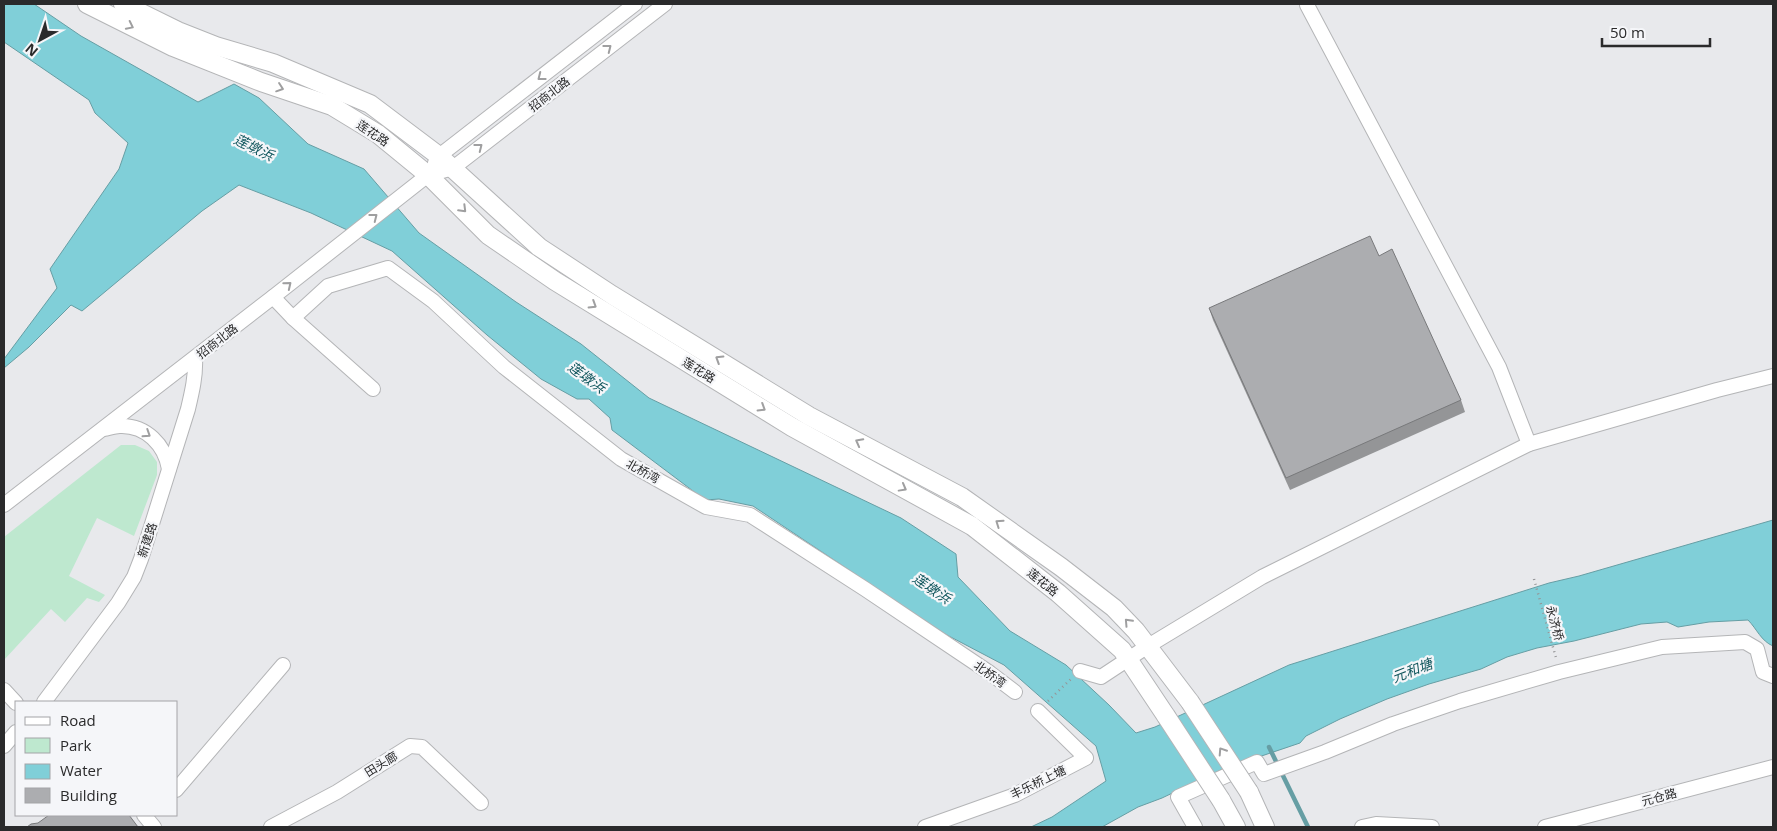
<svg xmlns="http://www.w3.org/2000/svg" width="1777" height="831" font-family="'Open Sans','Noto Sans SC',sans-serif">
	<style>
		.green { fill: #bee8cf }
		.water { fill: #80cfd8; stroke: #669ea4 }
		.lines { fill: none; stroke-linecap: round; stroke-linejoin: round }
		.stream { stroke: #669ea4; stroke-width: 4.5 }
		.minor-casing { stroke: #b4b5b7; stroke-width: 16 }
		.major-casing { stroke: #b4b5b7; stroke-width: 20 }
		.path { stroke: #949496; stroke-width: 2.5; stroke-dasharray: 1 4; stroke-linecap: butt }
		.minor { stroke: #fff; stroke-width: 14 }
		.major { stroke: #fff; stroke-width: 18 }
		.major-bridge-casing { stroke: #b4b5b7; stroke-width: 20; stroke-linecap: butt }
		.major-bridge { stroke: #fff; stroke-width: 18 }
		.wall { fill: #949597 }
		.building { fill: #acadb0; stroke: #78797b }
		.oneway { stroke: #9f9fa0 }
		.labels { text-anchor: middle; dominant-baseline: central; stroke-width: 4.5; stroke-linejoin: round; paint-order: stroke }
		.street-label { font-size: 12px; fill: #2a2a2b; stroke: #f5f6f9 }
		.water-label { font-size: 14px; font-style: italic; fill: #0f555c; stroke: #f5f6f9 }
	</style>
	<rect width="100%" height="100%" fill="#e8e9ec"/>
	<!-- green -->
	<path class="green" d="M121 445H135L149 451 157 462V475L134 536 97 518 69 576 105 595 99 602 87 598 65 622 51 609 4 660V537Z"/>
	<!-- water -->
	<path class="water" d="M4 4H34L81 36 198 102 234 84 259 98 308 144 364 169 419 233 516 302 581 344 649 398 901 518 956 554 958 577 1010 631 1066 665 1109 705 1136 733 1155 727 1289 665 1549 583 1579 576 1773 520V646C1761 641 1757 629 1748 620L1709 622 1678 627 1667 622 1641 624 1574 641 1537 648 1507 657 1481 669 1429 684 1387 699 1340 719 1306 736 1300 743 1223 769 1162 798 1138 807 1102 827H1031L1052 817 1106 781 1096 746 1004 665 945 634 753 506 719 499 705 500 612 430 610 418 589 399H577L541 379 487 335 392 251 311 213 239 185 202 211 82 311 71 305 29 347 4 368V359L57 288 50 269 119 169 128 143 95 113 89 100 4 42Z"/>
	<g class="lines">
		<!-- stream -->
		<path class="stream" d="M1269 747 1308 827"/>
		<!-- minor casing -->
		<g class="minor-casing">
			<g id="minor">
				<path d="M1307 5 1499 367 1529 444"/>
				<path d="M435 163 439 156 635 4"/>
				<path d="M273 297 293 318 373 389"/>
				<path d="M293 318 328 286 388 268 433 301 504 367 621 459 706 507 750 515 865 589 990 673 1015 692"/>
				<path d="M104 429C109 428 115 426 120 426 146 425 165 445 169 469"/>
				<path d="M4 505 273 297 428 175 453 168 665 4"/>
				<path d="M1080 671 1101 677 1148 646 1262 577 1529 444 1717 390 1773 376"/>
				<path d="M4 690 16 703"/>
				<path d="M44 702 118 603 134 577 141 559 188 409C192 392 196 375 195 358"/>
				<path d="M4 746 16 732"/>
				<path d="M176 790 283 665"/>
				<path d="M144 815 154 827"/>
				<path d="M271 827 337 792 410 746 422 747 481 803"/>
				<path d="M925 827 1015 795 1086 758 1038 711"/>
				<path d="M1195 827 1178 797 1257 762 1264 774 1325 752 1393 724 1460 701 1559 672 1662 647 1745 642 1757 649 1763 672 1773 676"/>
				<path d="M1362 827 1376 824 1432 827"/>
				<path d="M1545 827 1773 767"/>
			</g>
		</g>
		<!-- major casing -->
		<g class="major-casing">
			<g id="major">
				<path d="M87 4 173 47 261 82 332 106 378 134 428 175 488 235 555 281 792 427 972 526 1058 593 1122 650 1166 716"/>
				<path d="M123 4 178 31 216 46 273 63 370 104 439 156 539 247 612 295 809 416 962 497 1061 567 1114 608 1136 631 1190 702"/>
				<path d="M1249 792 1265 827"/>
				<path d="M1221 800 1236 827"/>
			</g>
		</g>
		<!-- path -->
		<g class="path">
			<path d="M1534 579 1556 658"/>
			<path d="M1048 701 1071 679"/>
		</g>
		<!-- minor -->
		<use href="#minor" class="minor"/>
		<!-- major -->
		<use href="#major" class="major"/>
		<!-- major-bridge casing -->
		<g class="major-bridge-casing">
			<g id="major-bridge">
				<path d="M1190 702 1249 792"/>
				<path d="M1166 716 1221 800"/>
			</g>
		</g>
		<!-- major-bridge -->
		<use href="#major-bridge" class="major-bridge"/>
	</g>
	<!-- wall -->
	<path class="wall" d="M1379 256 1461 400 1465 412 1290 490 1213 320 1209 308Z"/>
	<!-- building -->
	<g class="building">
		<path d="M1370 236 1379 256 1392 249 1461 400 1286 478 1209 308Z"/>
		<path d="M49 815H129L138 827H27L31 824 38 823Z"/>
	</g>
	<!-- one-way arrows -->
	<defs><path id="oneway-chevron" d="M-2-3.5L2.5 0L-2 3.5" fill="none" stroke-width="1.6" stroke-linecap="round" stroke-linejoin="round" transform="scale(1.25)"/></defs>
	<g class="oneway">
		<use href="#oneway-chevron" transform="translate(130 26) rotate(26)"/>
		<use href="#oneway-chevron" transform="translate(608 48) rotate(-38)"/>
		<use href="#oneway-chevron" transform="translate(541 77) rotate(142)"/>
		<use href="#oneway-chevron" transform="translate(280 88) rotate(19)"/>
		<use href="#oneway-chevron" transform="translate(479 147) rotate(-38)"/>
		<use href="#oneway-chevron" transform="translate(463 209) rotate(45)"/>
		<use href="#oneway-chevron" transform="translate(374 217) rotate(-38)"/>
		<use href="#oneway-chevron" transform="translate(288 285) rotate(-39)"/>
		<use href="#oneway-chevron" transform="translate(593 305) rotate(32)"/>
		<use href="#oneway-chevron" transform="translate(719 359) rotate(-148)"/>
		<use href="#oneway-chevron" transform="translate(762 408) rotate(32)"/>
		<use href="#oneway-chevron" transform="translate(147 434) rotate(33)"/>
		<use href="#oneway-chevron" transform="translate(859 442) rotate(-152)"/>
		<use href="#oneway-chevron" transform="translate(903 488) rotate(29)"/>
		<use href="#oneway-chevron" transform="translate(999 523) rotate(-145)"/>
		<use href="#oneway-chevron" transform="translate(1128 622) rotate(-133)"/>
		<use href="#oneway-chevron" transform="translate(1222 751) rotate(-123)"/>
	</g>
	<g class="labels">
		<!-- street labels -->
		<g class="street-label">
			<text transform="translate(549 94) rotate(-38)">招商北路</text>
			<text transform="translate(373 133) rotate(34)">莲花路</text>
			<text transform="translate(217 341) rotate(-38)">招商北路</text>
			<text transform="translate(699 370) rotate(32)">莲花路</text>
			<text transform="translate(643 471) rotate(29)">北桥湾</text>
			<text transform="translate(147 540) rotate(-72)">新建路</text>
			<text transform="translate(1043 582) rotate(39)">莲花路</text>
			<text transform="translate(1555 623) rotate(75)">永济桥</text>
			<text transform="translate(990 674) rotate(35)">北桥湾</text>
			<text transform="translate(381 764) rotate(-32)">田头廊</text>
			<text transform="translate(1038 782) rotate(-26)">丰乐桥上塘</text>
			<text transform="translate(1659 797) rotate(-15)">元仓路</text>
		</g>
		<!-- water labels -->
		<g class="water-label">
			<text transform="translate(254 147) rotate(26)">莲墩浜</text>
			<text transform="translate(587 377) rotate(36)">莲墩浜</text>
			<text transform="translate(932 588) rotate(34)">莲墩浜</text>
			<text transform="translate(1412 670) rotate(-21)">元和塘</text>
		</g>
	</g>
	<!-- border -->
	<rect width="1777" height="831" fill="none" stroke="#2a2a2b" stroke-width="10"/>
	<!-- legend -->
	<rect x="15" y="701" width="162" height="115" fill="#f5f6f9" stroke="#a4a4a7"/>
	<rect x="25" y="717" width="25" height="8" fill="#ffffff" stroke="#a4a4a7"/>
	<text x="60" y="726" font-size="15" fill="#2a2a2b">Road</text>
	<rect x="25" y="738" width="25" height="15" fill="#bee8cf" stroke="#a4a4a7"/>
	<text x="60" y="751" font-size="15" fill="#2a2a2b">Park</text>
	<rect x="25" y="764" width="25" height="15" fill="#80cfd8" stroke="#a4a4a7"/>
	<text x="60" y="776" font-size="15" fill="#2a2a2b">Water</text>
	<rect x="25" y="788" width="25" height="15" fill="#acadb0" stroke="#a4a4a7"/>
	<text x="60" y="801" font-size="15" fill="#2a2a2b">Building</text>
	<!-- north arrow -->
	<g transform="translate(40 40) rotate(220)" stroke="#f5f6f9" stroke-width="4" paint-order="stroke">
	<path d="M0-4L9 19L0 12L-9 19Z" fill="#2a2a2b"/>
	<text y="-8" font-size="14" font-weight="bold" text-anchor="middle" fill="#2a2a2b">N</text>
	</g>
	<!-- scale -->
	<path d="M1602 38v8h108v-8" fill="none" stroke="#2a2a2b" stroke-width="2.5"/>
	<text x="1610" y="38" font-size="15" fill="#2a2a2b" stroke="#f5f6f9" stroke-width="4" paint-order="stroke">50 m</text>
</svg>
